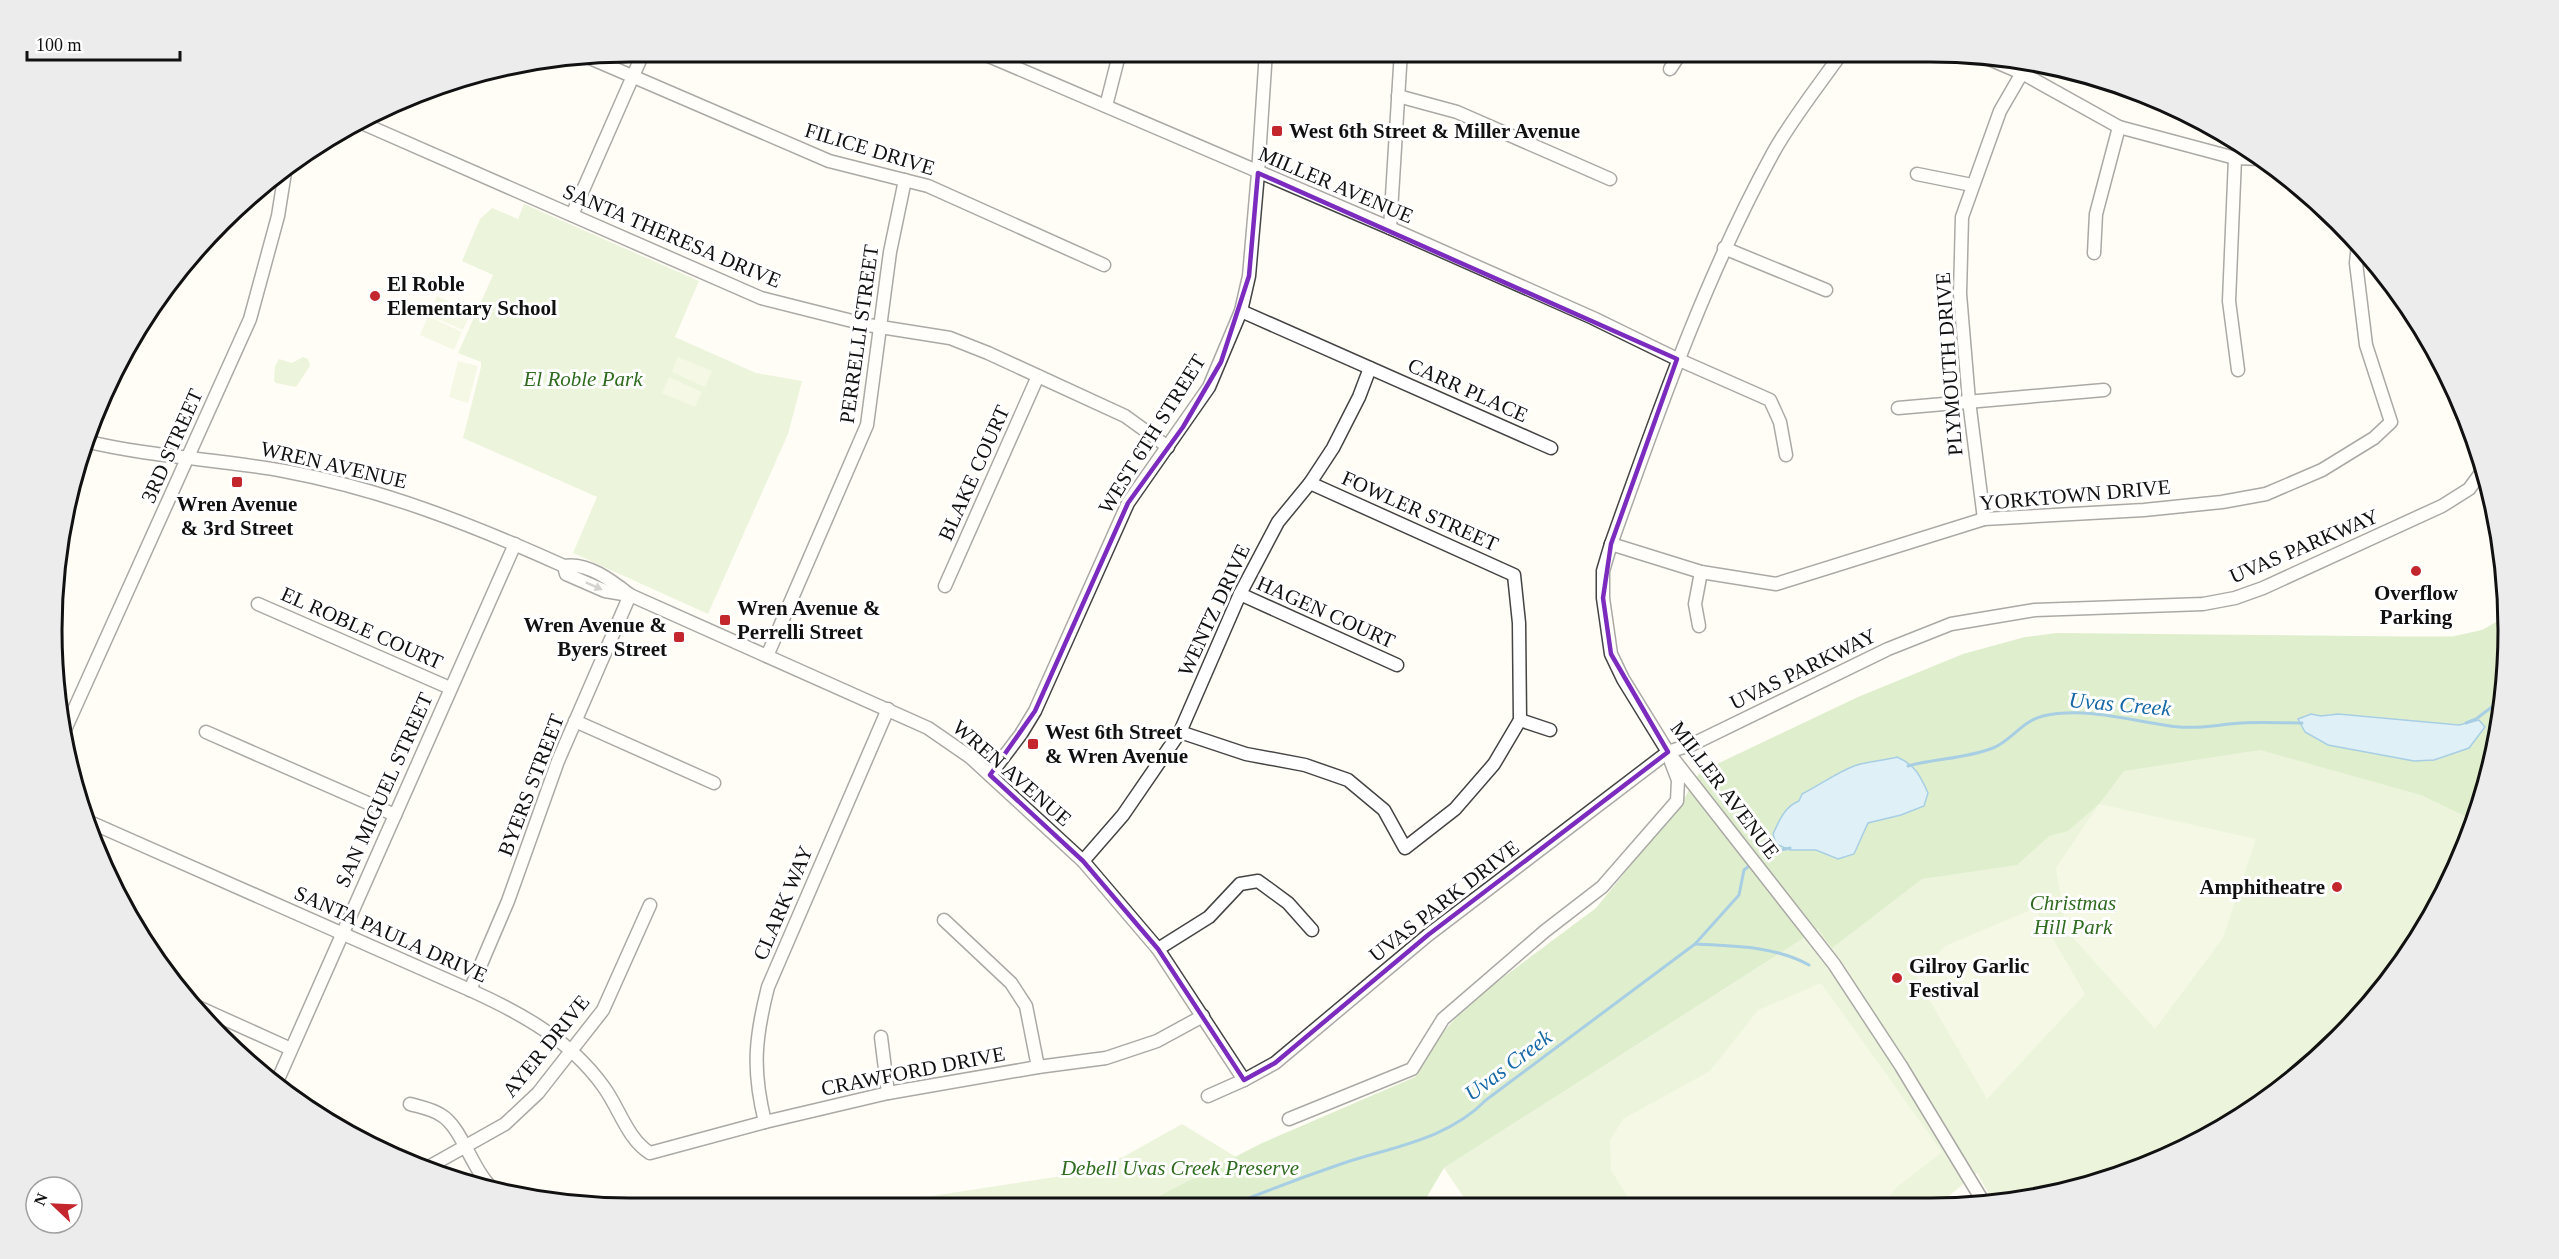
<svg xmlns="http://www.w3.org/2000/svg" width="2559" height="1259" font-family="Georgia,serif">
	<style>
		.green { fill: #d5ebbd }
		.forest { fill: #b9dc9c }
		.pitch { fill: #e6f2cf }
		.water { fill: #b9e0f7; stroke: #3f96cf; stroke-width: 1.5 }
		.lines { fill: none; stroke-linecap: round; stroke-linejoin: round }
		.stream { stroke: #3f96cf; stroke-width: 3 }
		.minor-casing { stroke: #444; stroke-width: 15 }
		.minor { stroke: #fff; stroke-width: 12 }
		.oneway { fill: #a0a0a0 }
		.marked { fill: none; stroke: #7b2cbf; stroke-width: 4.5; stroke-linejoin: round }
		.poi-dot { fill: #c4262e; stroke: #fff; stroke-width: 2 }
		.labels { text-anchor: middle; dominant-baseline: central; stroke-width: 6; stroke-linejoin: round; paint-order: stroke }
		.poi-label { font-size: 21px; font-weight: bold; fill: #111; stroke: #fff; text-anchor: start }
		.street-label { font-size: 21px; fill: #111; stroke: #fff }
		.park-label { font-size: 21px; font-style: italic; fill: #2f6b1f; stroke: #fff }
		.water-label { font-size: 22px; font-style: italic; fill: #1768a6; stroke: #fff }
		.rim { fill: none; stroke: #111; stroke-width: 3 }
	</style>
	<rect width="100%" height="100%" fill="#fffdf5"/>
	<!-- green -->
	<g class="green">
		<path d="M524 204 699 281 675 337 756 373 802 381 788 434 708 614 573 553 597 497 463 438 481 367V362L458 353 493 275 462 261 480 219 492 208 518 219Z"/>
		<path d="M303 357 308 359 310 366 296 387 276 383 274 381 275 366 279 359 292 363Z"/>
		<path d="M2482 630 2497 743 2464 851 2388 982 2282 1088 2151 1164 2005 1203H1994L1977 1173 1940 1203 1469 1205 1444 1168 1818 929 2070 644 2453 636Z"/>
		<path d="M1182 1124 1259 1171 1298 1206 860 1207 1068 1175 1123 1157Z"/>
	</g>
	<!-- forest -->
	<path class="forest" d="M2507 616 2508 630 2497 743 2473 820 2421 795 2260 750 2124 771 2099 804 2068 831 2049 836 2017 865 1922 879 1832 948 1818 929 1444 1168 1425 1200 1332 1203 1327 1205 1140 1206 1262 1143 1415 1077 1438 1038 1469 1003 1596 908 1682 802 1700 772 1858 697 1963 654 2025 637 2057 633 2453 637 2482 630Z"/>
	<!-- pitch -->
	<g class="pitch">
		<path d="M437 296 471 312 463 330 429 315Z"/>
		<path d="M428 316 462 332 454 350 420 335Z"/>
		<path d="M678 357 712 371 705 387 672 372Z"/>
		<path d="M458 361 478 366 468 403 449 397Z"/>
		<path d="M669 377 702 392 695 407 662 393Z"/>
		<path d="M2099 804 2256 839 2223 938 2155 1029 2066 930 2056 868Z"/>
		<path d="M2035 908 2085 994 1987 1099 1916 977 1945 946Z"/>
		<path d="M1821 983 1942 1152 1897 1187 1884 1203 1632 1204 1611 1170 1610 1140 1623 1119 1710 1071 1758 1010Z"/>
	</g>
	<!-- water -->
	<g class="water">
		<path d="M2311 714 2321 716 2338 714 2459 725 2479 720 2485 727 2469 748 2434 760 2414 761 2328 745 2305 732 2298 719Z"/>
		<path d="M1897 757C1915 765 1920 775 1928 793L1924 806 1901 815 1868 823 1854 854 1838 859 1816 850H1790L1776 844 1773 834C1779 821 1785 806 1799 801L1802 794C1820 785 1836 773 1854 766 1868 761 1882 761 1897 757Z"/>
	</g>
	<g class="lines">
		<!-- stream -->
		<g class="stream">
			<path d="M2466 723 2476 719 2501 700"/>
			<path d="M1908 766C1936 758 1965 759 1993 748 2011 741 2022 721 2043 716 2087 706 2134 722 2179 727 2201 729 2221 724 2242 723 2262 722 2282 723 2302 723"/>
			<path d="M1768 853 1790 848"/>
			<path d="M1695 944C1733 946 1775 946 1809 965"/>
			<path d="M1229 1206C1266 1191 1303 1177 1341 1164 1391 1147 1447 1140 1486 1100L1695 944 1739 895 1744 870 1749 866"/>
		</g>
		<!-- minor casing -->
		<g class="minor-casing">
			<g id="minor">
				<path d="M977 51 1390 228 1593 318 1677 359 1770 400 1780 422 1786 455"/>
				<path d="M1843 51C1820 84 1793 117 1773 153 1705 277 1659 410 1611 544L1603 571V598L1611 654 1623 679 1668 752 1834 964 1901 1066 1984 1203"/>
				<path d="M1982 56 2022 73 2119 127 2235 158 2263 159"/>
				<path d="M590 58 829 161 928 186 1104 265"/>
				<path d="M1670 69 1682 51"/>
				<path d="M1398 96 1457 112 1610 179"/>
				<path d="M1106 106 1120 51"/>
				<path d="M364 124 761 298 868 325 950 338 988 353 1125 416 1168 447"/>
				<path d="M2235 158 2229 301 2238 370"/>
				<path d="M1917 174 1972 185"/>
				<path d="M572 215 644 51"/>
				<path d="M1390 228 1401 51"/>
				<path d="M1724 248 1826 290"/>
				<path d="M2094 253 2096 214 2119 127"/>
				<path d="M1241 311 1551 448"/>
				<path d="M1898 408 2104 390"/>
				<path d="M85 441C150 457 218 459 284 471 382 489 473 525 564 566 588 562 612 581 630 595L928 728 970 757 1083 861 1158 949 1244 1080"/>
				<path d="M1984 519 1969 401 1960 294 1962 217 2000 111 2022 73"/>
				<path d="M1611 544 1701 572 1776 584 1984 519 2144 510 2222 502 2266 494 2322 470 2374 438 2391 422 2366 345 2356 263 2358 244"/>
				<path d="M564 566 566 574 605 591 629 595"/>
				<path d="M945 586 1038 376"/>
				<path d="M1240 594 1397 665"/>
				<path d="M258 604 450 688"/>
				<path d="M1699 626 1695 604 1701 572"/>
				<path d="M767 656 867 425 890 252 905 180"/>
				<path d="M1520 720 1550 730"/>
				<path d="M575 721 714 783"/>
				<path d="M64 732 250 319 278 216 286 166"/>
				<path d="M206 732 395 815"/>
				<path d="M1180 732 1246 754 1305 765 1348 780 1384 810 1405 848 1455 809 1494 764 1520 720 1519 623 1514 575 1310 483"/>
				<path d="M990 775 1021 734 1035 711 1128 503 1209 387 1241 311 1249 276 1258 173 1266 51"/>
				<path d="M92 823 470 990C521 1013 570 1040 603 1086 619 1107 627 1139 650 1153L765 1122 888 1093 1038 1067 1106 1058 1157 1041 1203 1016"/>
				<path d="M1083 861 1123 815 1180 732 1240 594 1278 522 1310 483 1333 448 1359 397 1370 368"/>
				<path d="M944 920 1011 983 1026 1006 1038 1067"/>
				<path d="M1158 949 1209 917 1240 884 1258 881 1288 903 1312 930"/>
				<path d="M470 990 508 901 558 761 630 595"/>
				<path d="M198 1007 291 1049"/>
				<path d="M881 1037 888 1093"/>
				<path d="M276 1084 515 544"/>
				<path d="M1208 1096 1244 1080 1275 1063 1428 935 1668 752 1693 744 1888 649 1951 624 2035 610 2203 604 2235 598 2263 588 2442 506 2469 489 2483 470"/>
				<path d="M410 1104C420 1107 432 1109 441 1115 462 1127 472 1171 494 1190"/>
				<path d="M1289 1119 1412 1069 1443 1019 1545 931 1602 887 1677 801 1678 780 1671 762"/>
				<path d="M765 1122C752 1070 755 1038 768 987L888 709"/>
				<path d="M425 1169 505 1124 538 1093 603 1010 650 905"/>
			</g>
		</g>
		<!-- minor -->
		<use href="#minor" class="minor"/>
	</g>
	<!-- one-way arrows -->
	<defs><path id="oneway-solid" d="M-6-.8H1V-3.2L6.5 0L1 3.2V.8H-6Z" transform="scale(1.5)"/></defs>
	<use class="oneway" href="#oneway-solid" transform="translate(594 586) rotate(24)"/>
	<!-- marked area -->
	<path d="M0 0H2559V1259H0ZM1258 173 1677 359 1611 544 1603 598 1611 654 1668 752 1428 935 1275 1063 1244 1080 1158 949 1083 861 990 775 1035 711 1128 503 1183 427 1221 362 1249 276Z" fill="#fffdf5" fill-opacity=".55" fill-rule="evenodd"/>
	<path class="marked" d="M1258 173 1677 359 1611 544 1603 598 1611 654 1668 752 1428 935 1275 1063 1244 1080 1158 949 1083 861 990 775 1035 711 1128 503 1183 427 1221 362 1249 276Z"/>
	<!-- markers -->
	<g class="poi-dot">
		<rect x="1271" y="125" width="12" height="12" rx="3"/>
		<circle cx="375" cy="296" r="6"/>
		<rect x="231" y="476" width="12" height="12" rx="3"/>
		<circle cx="2416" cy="571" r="6"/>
		<rect x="719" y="614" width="12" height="12" rx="3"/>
		<rect x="673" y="631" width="12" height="12" rx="3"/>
		<rect x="1027" y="738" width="12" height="12" rx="3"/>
		<circle cx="2337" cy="887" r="6"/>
		<circle cx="1897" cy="978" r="6"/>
	</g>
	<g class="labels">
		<!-- poi labels -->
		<g class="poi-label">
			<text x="1289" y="131">West 6th Street &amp; Miller Avenue</text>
			<text x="387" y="284">El Roble<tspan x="387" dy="24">Elementary School</tspan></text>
			<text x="237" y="504" text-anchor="middle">Wren Avenue<tspan x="237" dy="24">&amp; 3rd Street</tspan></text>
			<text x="2416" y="593" text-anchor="middle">Overflow<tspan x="2416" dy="24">Parking</tspan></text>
			<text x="737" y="608">Wren Avenue &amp;<tspan x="737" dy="24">Perrelli Street</tspan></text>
			<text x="667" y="625" text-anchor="end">Wren Avenue &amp;<tspan x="667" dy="24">Byers Street</tspan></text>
			<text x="1045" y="732">West 6th Street<tspan x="1045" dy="24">&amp; Wren Avenue</tspan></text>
			<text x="2325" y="887" text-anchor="end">Amphitheatre</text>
			<text x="1909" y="966">Gilroy Garlic<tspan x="1909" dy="24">Festival</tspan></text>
		</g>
		<!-- street labels -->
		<g class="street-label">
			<text transform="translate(870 149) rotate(17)">FILICE DRIVE</text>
			<text transform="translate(1336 185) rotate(23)">MILLER AVENUE</text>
			<text transform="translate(672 236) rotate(23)">SANTA THERESA DRIVE</text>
			<text transform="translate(859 334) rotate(-82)">PERRELLI STREET</text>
			<text transform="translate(1949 364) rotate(-94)">PLYMOUTH DRIVE</text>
			<text transform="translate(1468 390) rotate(24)">CARR PLACE</text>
			<text transform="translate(1152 434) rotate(-58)">WEST 6TH STREET</text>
			<text transform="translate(172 446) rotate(-66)">3RD STREET</text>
			<text transform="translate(334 465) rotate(13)">WREN AVENUE</text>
			<text transform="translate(974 473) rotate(-66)">BLAKE COURT</text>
			<text transform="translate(2075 495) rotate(-5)">YORKTOWN DRIVE</text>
			<text transform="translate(1420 511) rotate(24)">FOWLER STREET</text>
			<text transform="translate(2304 546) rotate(-23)">UVAS PARKWAY</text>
			<text transform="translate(1214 610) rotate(-65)">WENTZ DRIVE</text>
			<text transform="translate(1326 612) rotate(24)">HAGEN COURT</text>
			<text transform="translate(362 628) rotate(24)">EL ROBLE COURT</text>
			<text transform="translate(1803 669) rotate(-26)">UVAS PARKWAY</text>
			<text transform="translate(1012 773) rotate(41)">WREN AVENUE</text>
			<text transform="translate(531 785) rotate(-69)">BYERS STREET</text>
			<text transform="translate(384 790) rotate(-66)">SAN MIGUEL STREET</text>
			<text transform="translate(1725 790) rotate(53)">MILLER AVENUE</text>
			<text transform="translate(1444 901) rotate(-38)">UVAS PARK DRIVE</text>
			<text transform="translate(783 903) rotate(-67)">CLARK WAY</text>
			<text transform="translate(391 934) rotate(24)">SANTA PAULA DRIVE</text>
			<text transform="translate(546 1046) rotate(-51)">AYER DRIVE</text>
			<text transform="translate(913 1071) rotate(-11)">CRAWFORD DRIVE</text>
		</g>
		<!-- park labels -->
		<g class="park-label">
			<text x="583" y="379">El Roble Park</text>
			<text x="2073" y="903">Christmas<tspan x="2073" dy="24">Hill Park</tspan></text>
			<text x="1180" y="1168">Debell Uvas Creek Preserve</text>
		</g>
		<!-- water labels -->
		<g class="water-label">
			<text transform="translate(2120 704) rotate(5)">Uvas Creek</text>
			<text transform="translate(1508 1065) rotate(-37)">Uvas Creek</text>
		</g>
	</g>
	<!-- crop -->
	<path d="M0 0H2559V1259H0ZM630 62H1930A568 568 0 0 1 2498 630V630A568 568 0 0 1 1930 1198H630A568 568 0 0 1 62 630V630A568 568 0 0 1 630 62Z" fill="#ececec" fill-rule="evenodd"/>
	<path class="rim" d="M630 62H1930A568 568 0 0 1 2498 630V630A568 568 0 0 1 1930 1198H630A568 568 0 0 1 62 630V630A568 568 0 0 1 630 62Z"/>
	<!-- north arrow -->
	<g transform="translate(54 1205) rotate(293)"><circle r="28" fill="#ffffff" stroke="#a0a0a0" stroke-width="1.5"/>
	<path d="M0-4.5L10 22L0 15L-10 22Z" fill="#c4262e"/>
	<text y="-9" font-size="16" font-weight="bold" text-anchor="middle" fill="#111111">N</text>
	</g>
	<!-- scale -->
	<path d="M27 51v9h153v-9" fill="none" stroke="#111111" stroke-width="3"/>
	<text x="36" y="51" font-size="18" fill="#111111" stroke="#ffffff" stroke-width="4.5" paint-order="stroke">100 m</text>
</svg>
